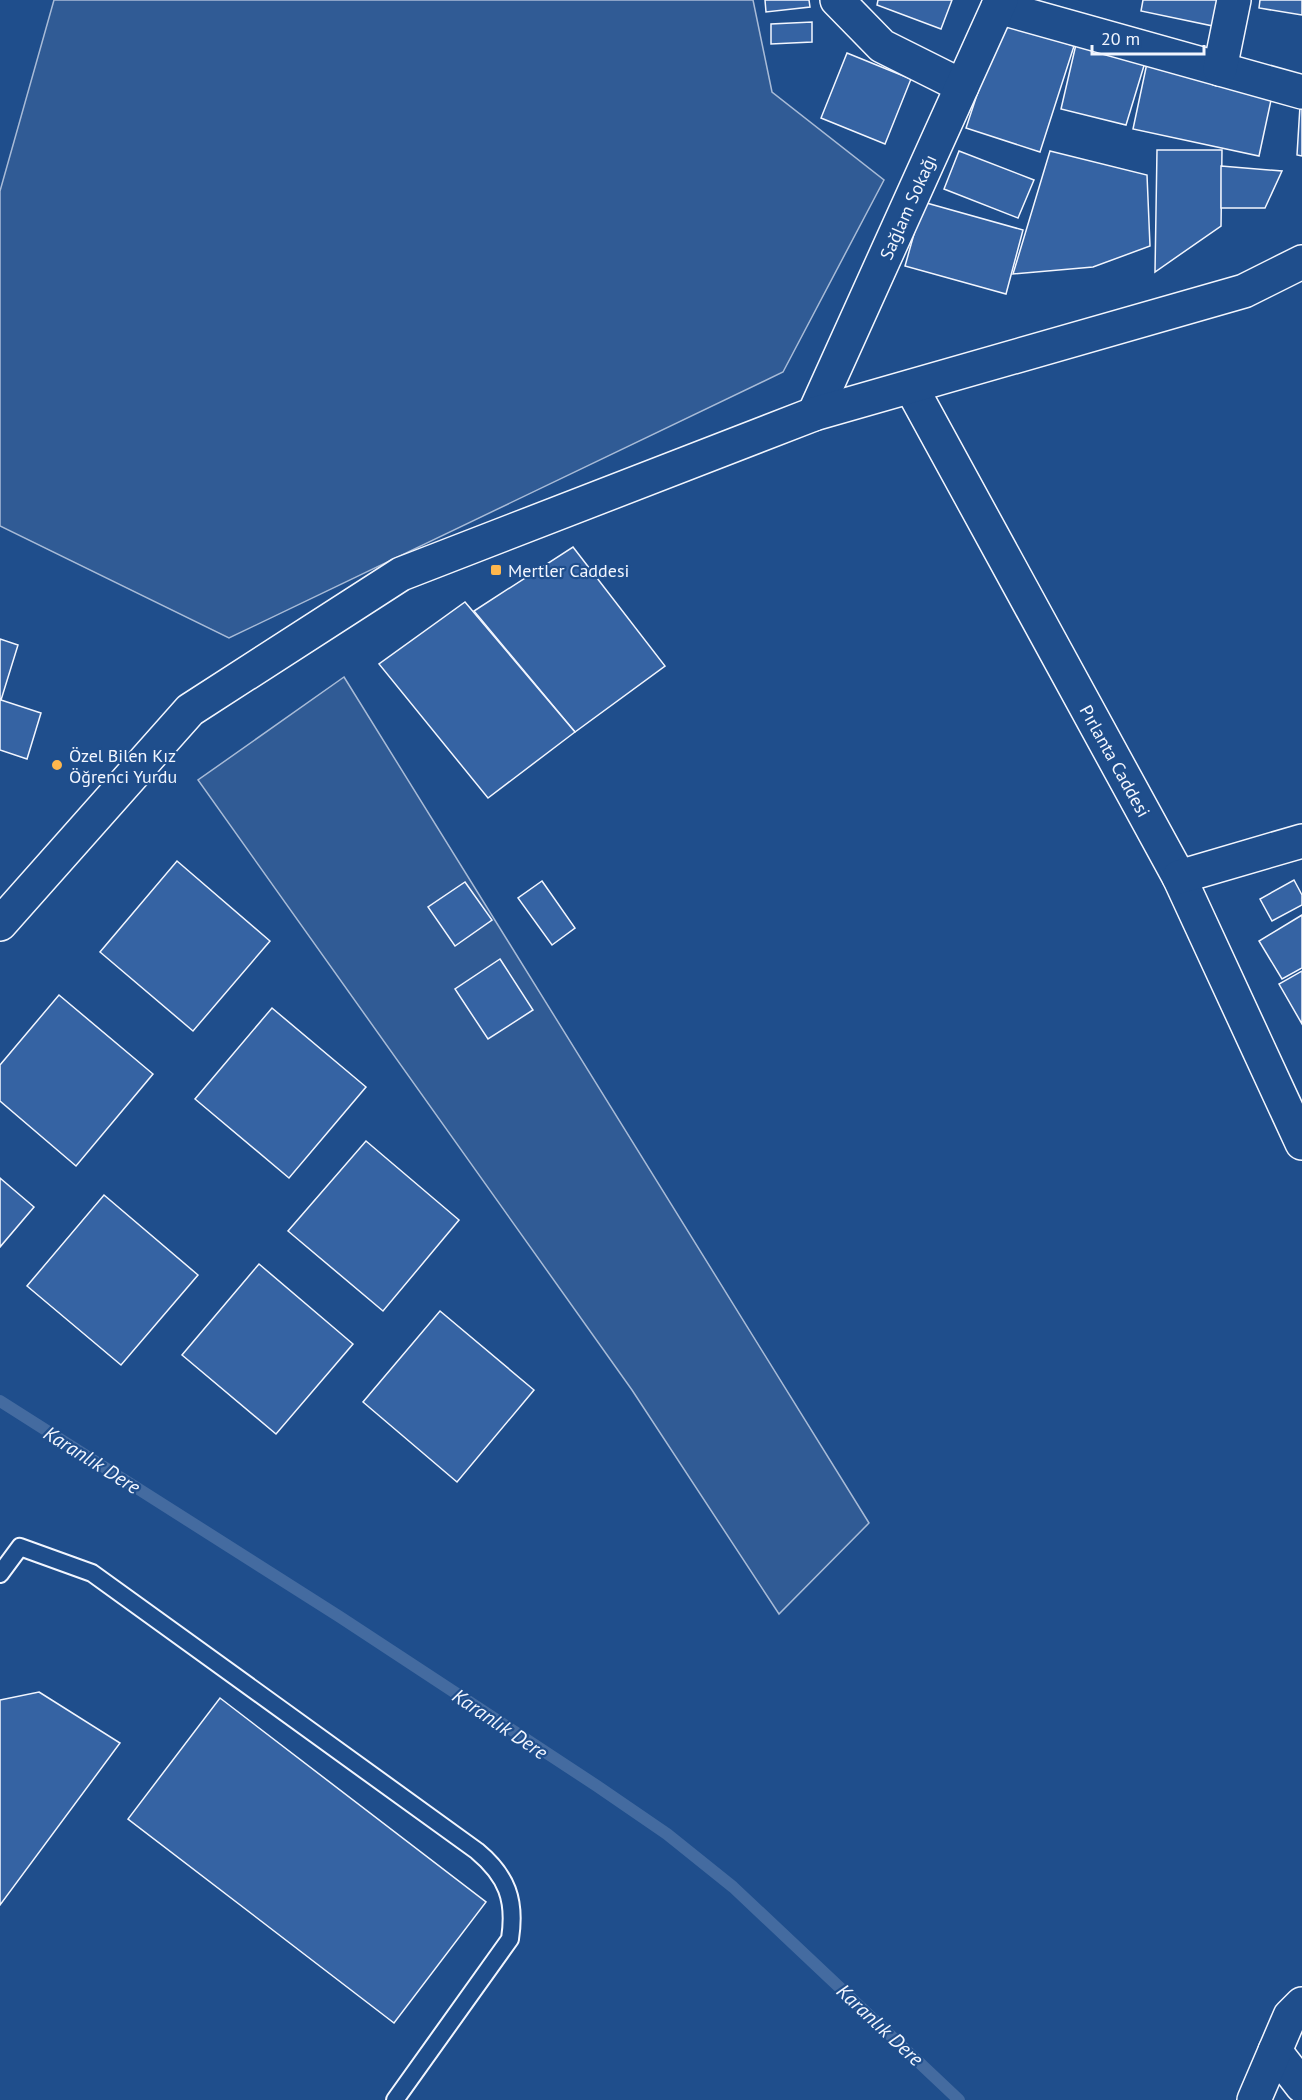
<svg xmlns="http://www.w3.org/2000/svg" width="1302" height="2100" font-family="'PT Sans',sans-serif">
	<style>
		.green { fill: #305b95; stroke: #a8bbd7; stroke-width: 1.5 }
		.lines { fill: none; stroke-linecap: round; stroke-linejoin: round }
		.stream { stroke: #446ba0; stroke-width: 12 }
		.building { fill: #3563a3; stroke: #f2f6ff; stroke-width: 1.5 }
		.lane-casing { stroke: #f2f6ff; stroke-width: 20 }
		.street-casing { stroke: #f2f6ff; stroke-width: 36 }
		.lane { stroke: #1f4e8c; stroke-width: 16 }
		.street { stroke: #1f4e8c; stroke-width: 33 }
		.poi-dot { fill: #ffb74d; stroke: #1f4e8c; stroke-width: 2 }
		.labels { text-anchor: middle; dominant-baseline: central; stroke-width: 4.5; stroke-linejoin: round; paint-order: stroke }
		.street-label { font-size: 18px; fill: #f2f6ff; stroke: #1f4e8c }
		.poi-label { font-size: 18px; fill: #f2f6ff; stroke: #1f4e8c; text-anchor: start }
		.water-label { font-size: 20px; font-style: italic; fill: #f2f6ff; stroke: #1f4e8c }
	</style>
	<rect width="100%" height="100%" fill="#1f4e8c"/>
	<!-- green -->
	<g class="green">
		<path d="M54 0H753L772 92 884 180 783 372 229 638 0 526V191Z"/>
		<path d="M344 677 869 1523 779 1614 632 1390 198 780Z"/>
	</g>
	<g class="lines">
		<!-- stream -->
		<path class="stream" d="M0 1401 340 1617 597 1786 667 1834 733 1887 959 2100"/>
	</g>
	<!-- building -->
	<g class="building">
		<path d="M765 0H809L810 7 766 12Z"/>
		<path d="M878 0H952L941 29 877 5Z"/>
		<path d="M1143 0H1218L1213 26 1141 11Z"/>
		<path d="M1260 0H1302V15L1259 8Z"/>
		<path d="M812 22V42L771 44V24Z"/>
		<path d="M1001 22 1074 46 1040 152 966 128Z"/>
		<path d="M1077 40 1146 59 1126 125 1061 109Z"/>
		<path d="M847 53 911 79 885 144 821 118Z"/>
		<path d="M1147 63 1273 91 1259 156 1133 129Z"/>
		<path d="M1300 106 1302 107V156L1297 155Z"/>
		<path d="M1157 150H1222L1221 226 1155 272Z"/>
		<path d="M959 151 1034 180 1018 218 944 189Z"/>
		<path d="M1050 151 1147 175 1150 246 1093 267 1013 274Z"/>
		<path d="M1221 166 1282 171 1265 208H1221Z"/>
		<path d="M923 202 1023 230 1006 294 905 266Z"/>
		<path d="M573 547 665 666 575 732 474 611Z"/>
		<path d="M465 602 575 732 488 798 379 664Z"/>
		<path d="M0 639 18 645 1 700 41 713 27 759 0 750Z"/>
		<path d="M177 861 270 941 193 1031 100 952Z"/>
		<path d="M1294 880 1302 895V905L1272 921 1260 899Z"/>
		<path d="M542 881 575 928 552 945 518 898Z"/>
		<path d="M465 882 492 920 455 946 428 907Z"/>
		<path d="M1302 915V968L1282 979 1259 941Z"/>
		<path d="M500 959 533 1010 488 1039 455 989Z"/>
		<path d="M1302 971V1024L1279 984Z"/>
		<path d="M59 995 153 1074 76 1166 0 1101V1065Z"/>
		<path d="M272 1008 366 1087 289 1178 195 1099Z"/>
		<path d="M366 1141 459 1220 383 1311 288 1231Z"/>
		<path d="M0 1178 34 1207 0 1247Z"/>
		<path d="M104 1195 198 1275 121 1365 27 1286Z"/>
		<path d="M259 1264 353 1344 276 1434 182 1355Z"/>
		<path d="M440 1311 534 1390 457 1482 363 1402Z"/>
		<path d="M39 1692 120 1743 0 1905V1700Z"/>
		<path d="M220 1698 486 1902 394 2023 128 1819Z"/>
	</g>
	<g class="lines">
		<!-- lane casing -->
		<g class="lane-casing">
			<path id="lane" d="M0 1574 20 1547 92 1573 477 1851C507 1876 516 1900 510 1939L395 2100"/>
		</g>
		<!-- street casing -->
		<g class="street-casing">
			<g id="street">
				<path d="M837 0 882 46 962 86"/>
				<path d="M998 7 1302 92"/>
				<path d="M1220 69 1234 0"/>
				<path d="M911 387 1179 877 1302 1143"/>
				<path d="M814 414 1001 0"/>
				<path d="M1179 877 1302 841"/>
				<path d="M0 924 190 710 401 574 814 414 1244 291 1302 262"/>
				<path d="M1275 2051 1302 2086"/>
				<path d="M1254 2100 1290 2016 1302 2004"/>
			</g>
		</g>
		<!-- lane -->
		<use href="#lane" class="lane"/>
		<!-- street -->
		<use href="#street" class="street"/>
	</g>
	<!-- markers -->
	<g class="poi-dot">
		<rect x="490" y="564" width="12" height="12" rx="3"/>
		<circle cx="57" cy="765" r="6"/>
	</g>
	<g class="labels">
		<!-- street labels -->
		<g class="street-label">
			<text transform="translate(908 207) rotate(-66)">Sağlam Sokağı</text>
			<text transform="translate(1115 761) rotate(61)">Pırlanta Caddesi</text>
		</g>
		<!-- poi labels -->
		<g class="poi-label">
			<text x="508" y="570">Mertler Caddesi</text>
			<text x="69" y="755">Özel Bilen Kız<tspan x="69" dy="21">Öğrenci Yurdu</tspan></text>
		</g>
		<!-- water labels -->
		<g class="water-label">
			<text transform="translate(92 1460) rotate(32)">Karanlık Dere</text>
			<text transform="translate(500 1724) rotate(34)">Karanlık Dere</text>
			<text transform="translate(880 2025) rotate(43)">Karanlık Dere</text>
		</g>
	</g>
	<!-- scale -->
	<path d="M1092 45v9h112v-9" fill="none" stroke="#f2f6ff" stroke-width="3"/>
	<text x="1101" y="45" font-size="18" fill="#f2f6ff" stroke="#1f4e8c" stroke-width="4.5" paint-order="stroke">20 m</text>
</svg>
